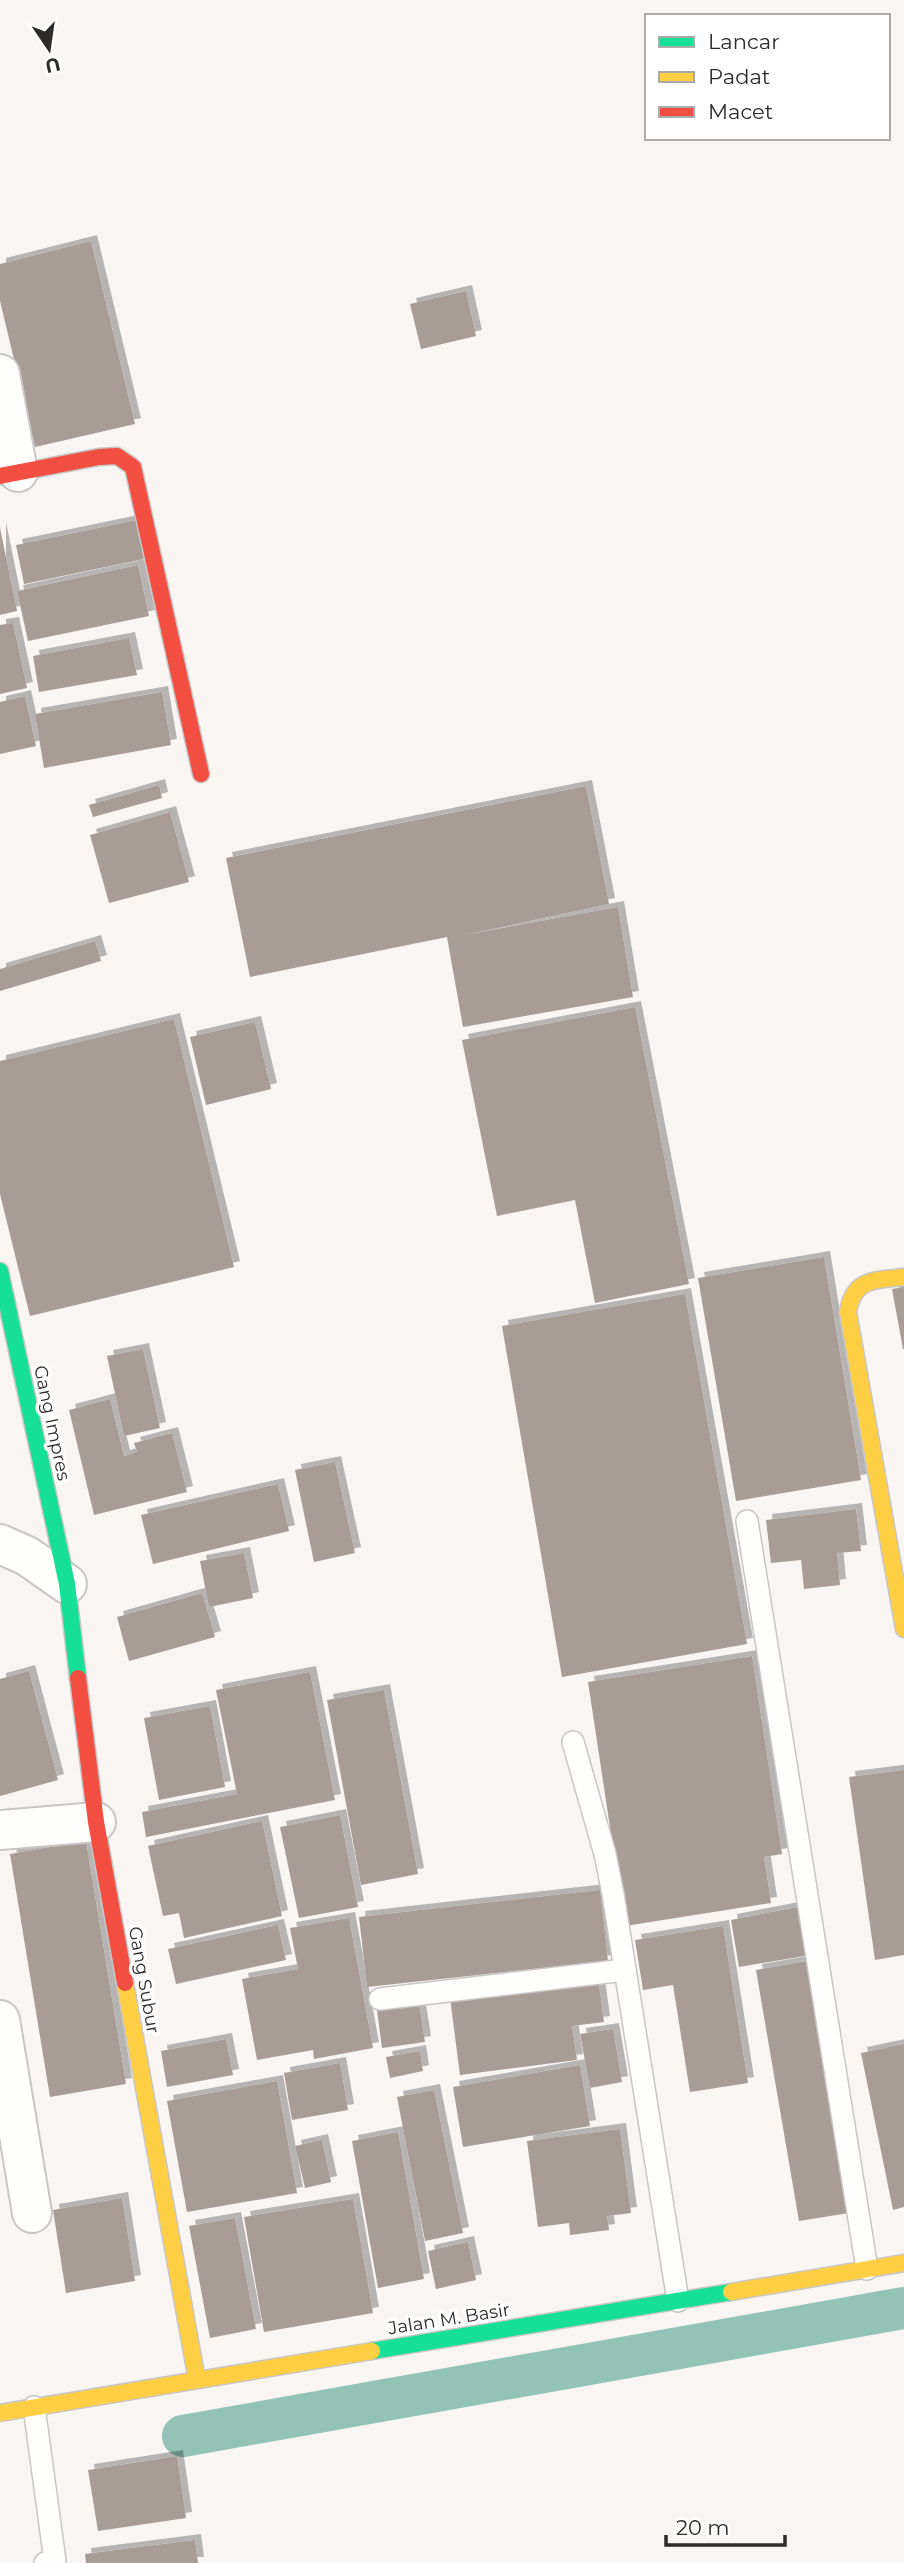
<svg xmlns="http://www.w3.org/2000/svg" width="904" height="2563" font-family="Montserrat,sans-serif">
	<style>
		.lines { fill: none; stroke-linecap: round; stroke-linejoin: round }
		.canal { stroke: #93c3b6; stroke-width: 42 }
		.building { fill: #a79c96; filter: url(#shadow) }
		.lane-casing { stroke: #c9c6c5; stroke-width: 24 }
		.street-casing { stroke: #c9c6c5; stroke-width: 42 }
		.fast-casing { stroke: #c9c6c5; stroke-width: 19 }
		.slow-casing { stroke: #c9c6c5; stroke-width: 19 }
		.jam-casing { stroke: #c9c6c5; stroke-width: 19 }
		.lane { stroke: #fefefd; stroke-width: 21 }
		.street { stroke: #fefefd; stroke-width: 38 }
		.fast { stroke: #16e098; stroke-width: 16 }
		.slow { stroke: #ffcf43; stroke-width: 16 }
		.jam { stroke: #f24e42; stroke-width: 16 }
		.labels { text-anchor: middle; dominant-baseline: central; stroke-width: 7; stroke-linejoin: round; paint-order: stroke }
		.street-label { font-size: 18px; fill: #2d2b2a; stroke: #fff }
	</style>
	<defs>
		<filter id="shadow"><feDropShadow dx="6" dy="-6" stdDeviation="0" flood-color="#0004"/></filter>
	</defs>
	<rect width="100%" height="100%" fill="#f8f5f3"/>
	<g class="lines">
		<!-- canal -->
		<path class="canal" d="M183 2436 904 2308"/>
	</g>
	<!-- building -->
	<g class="building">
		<path d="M91 241 135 424 35 447 0 301V264Z"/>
		<path d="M466 291 476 336 421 349 410 304Z"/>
		<path d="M137 520 144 559 24 584 16 545Z"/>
		<path d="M0 528 17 611 0 615Z"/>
		<path d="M138 565 149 616 28 641 17 591Z"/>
		<path d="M13 623 27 688 0 694V625Z"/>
		<path d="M129 638 137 675 39 692 33 656Z"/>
		<path d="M162 692 171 745 44 768 35 714Z"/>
		<path d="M25 696 36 746 0 754V702Z"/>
		<path d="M159 785 162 798 93 817 89 805Z"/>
		<path d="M586 786 609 904 464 935 618 907 633 997 463 1027 447 937 250 977 226 858Z"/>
		<path d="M170 812 189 882 109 903 90 835Z"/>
		<path d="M95 941 101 961 0 991V969Z"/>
		<path d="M635 1007 689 1284 595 1303 575 1200 497 1216 462 1040Z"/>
		<path d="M174 1019 234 1267 30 1316 0 1194V1061Z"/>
		<path d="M255 1022 271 1089 206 1105 190 1037Z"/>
		<path d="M824 1257 861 1480 736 1501 698 1278Z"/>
		<path d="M904 1287V1349H903L892 1289Z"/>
		<path d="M685 1294 747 1644 562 1677 502 1326Z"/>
		<path d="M143 1349 160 1428 124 1436 107 1356Z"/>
		<path d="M110 1399 124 1456 137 1452 134 1443 172 1433 187 1492 94 1515 69 1410Z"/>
		<path d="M335 1462 355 1553 314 1562 295 1470Z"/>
		<path d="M278 1484 289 1531 153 1564 141 1515Z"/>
		<path d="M856 1509 861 1551 837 1553 840 1585 804 1589 801 1560 771 1563 766 1520Z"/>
		<path d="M244 1553 253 1598 209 1607 200 1561Z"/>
		<path d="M202 1593 215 1637 129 1661 117 1617Z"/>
		<path d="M752 1656 782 1854 764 1857 771 1903 625 1926 588 1682Z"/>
		<path d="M29 1671 58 1780 0 1796V1679Z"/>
		<path d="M310 1672 335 1800 146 1837 142 1812 237 1794 216 1690Z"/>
		<path d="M384 1690 418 1874 361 1885 327 1700Z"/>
		<path d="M210 1706 225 1787 159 1800 144 1718Z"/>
		<path d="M904 1770V1955L875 1960 849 1777Z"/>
		<path d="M340 1815 358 1907 299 1918 280 1827Z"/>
		<path d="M262 1821 282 1916 184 1938 179 1913 163 1916 148 1846Z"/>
		<path d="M86 1841 126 2084 50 2097 10 1854Z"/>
		<path d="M600 1890 608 1961 367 1987 359 1917Z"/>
		<path d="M803 1906 811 1955 739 1967 731 1920Z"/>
		<path d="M349 1918 373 2048 314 2059 313 2050 257 2060 242 1979 298 1969 290 1928Z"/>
		<path d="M278 1925 286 1960 176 1984 168 1949Z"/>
		<path d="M723 1926 748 2083 690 2092 673 1985 643 1990 635 1940Z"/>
		<path d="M807 1961 849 2213 799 2221 756 1970Z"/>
		<path d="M598 1978 604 2022 572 2026 577 2060 460 2075 450 1998Z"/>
		<path d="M419 2004 425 2042 382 2048 377 2010Z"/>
		<path d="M613 2029 622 2082 590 2088 580 2034Z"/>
		<path d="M226 2039 233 2075 167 2087 161 2051Z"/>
		<path d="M904 2044V2207L893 2210 861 2053Z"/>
		<path d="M420 2051 423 2071 390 2078 386 2057Z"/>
		<path d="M340 2063 348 2110 292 2120 284 2073Z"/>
		<path d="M580 2065 590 2126 463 2147 453 2087Z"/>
		<path d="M277 2081 297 2193 187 2212 167 2101Z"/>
		<path d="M434 2090 463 2233 425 2241 397 2097Z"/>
		<path d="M620 2129 631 2213 607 2216 609 2230 570 2235 569 2223 538 2227 527 2141Z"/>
		<path d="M398 2132 424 2279 378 2288 352 2141Z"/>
		<path d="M322 2140 331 2182 305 2188 295 2146Z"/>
		<path d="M122 2198 135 2281 66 2293 53 2210Z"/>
		<path d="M353 2199 373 2313 264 2332 244 2217Z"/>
		<path d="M235 2218 256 2329 210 2338 189 2226Z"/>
		<path d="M468 2242 476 2280 436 2289 428 2251Z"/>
		<path d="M177 2456 186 2518 98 2531 88 2470Z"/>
		<path d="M195 2540 198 2563H86L85 2554Z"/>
	</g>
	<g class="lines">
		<!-- lane casing -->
		<g class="lane-casing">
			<g id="lane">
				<path d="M747 1521 867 2269"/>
				<path d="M573 1742 605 1854 613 1894 678 2301"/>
				<path d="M380 1999 625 1970"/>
				<path d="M34 2407 55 2561 45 2563"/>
			</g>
		</g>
		<!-- street casing -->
		<g class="street-casing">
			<g id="street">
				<path d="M0 374 18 472"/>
				<path d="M0 1544 27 1556 67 1584"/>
				<path d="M0 1830 96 1822"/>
				<path d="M0 2020 32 2213"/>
			</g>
		</g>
		<!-- fast casing -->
		<g class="fast-casing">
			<g id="fast">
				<path d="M0 1271 67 1584 78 1678"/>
				<path d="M372 2351 731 2292"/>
			</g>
		</g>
		<!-- slow casing -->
		<g class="slow-casing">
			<g id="slow">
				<path d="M904 1277C876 1280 853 1278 848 1312L904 1629"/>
				<path d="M125 1983 197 2380"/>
				<path d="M731 2292 904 2263"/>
				<path d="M0 2413 372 2351"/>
			</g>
		</g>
		<!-- jam casing -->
		<g class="jam-casing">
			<g id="jam">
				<path d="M0 476 99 457 117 456 133 467 201 774"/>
				<path d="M78 1678 96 1822 125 1983"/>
			</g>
		</g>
		<!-- lane -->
		<use href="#lane" class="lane"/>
		<!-- street -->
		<use href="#street" class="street"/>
		<!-- fast -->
		<use href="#fast" class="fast"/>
		<!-- slow -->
		<use href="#slow" class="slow"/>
		<!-- jam -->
		<use href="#jam" class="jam"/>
	</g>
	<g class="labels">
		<!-- street labels -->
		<g class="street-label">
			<text transform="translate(52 1423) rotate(78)">Gang Impres</text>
			<text transform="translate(144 1980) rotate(80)">Gang Subur</text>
			<text transform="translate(449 2319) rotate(-9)">Jalan M. Basir</text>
		</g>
	</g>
	<!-- legend -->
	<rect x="645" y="14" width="245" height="126" fill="#ffffff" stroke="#abaaaa" stroke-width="2"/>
	<rect x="659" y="37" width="35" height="10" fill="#16e098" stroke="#abaaaa" stroke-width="2"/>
	<text x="708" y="49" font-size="21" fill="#2d2b2a">Lancar</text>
	<rect x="659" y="72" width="35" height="10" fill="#ffcf43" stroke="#abaaaa" stroke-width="2"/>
	<text x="708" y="84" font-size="21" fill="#2d2b2a">Padat</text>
	<rect x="659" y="107" width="35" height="10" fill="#f24e42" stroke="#abaaaa" stroke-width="2"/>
	<text x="708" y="119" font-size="21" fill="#2d2b2a">Macet</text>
	<!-- north arrow -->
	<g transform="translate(49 49) rotate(167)" stroke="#ffffff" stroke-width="5" paint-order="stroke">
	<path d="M0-5L12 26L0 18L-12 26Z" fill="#2d2b2a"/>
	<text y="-10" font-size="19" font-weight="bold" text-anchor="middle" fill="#2d2b2a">U</text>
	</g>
	<!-- scale -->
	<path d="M666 2535v10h119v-10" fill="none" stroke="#2d2b2a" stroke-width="3.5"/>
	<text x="676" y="2535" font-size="21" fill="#2d2b2a" stroke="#ffffff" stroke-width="5" paint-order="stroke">20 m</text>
</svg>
